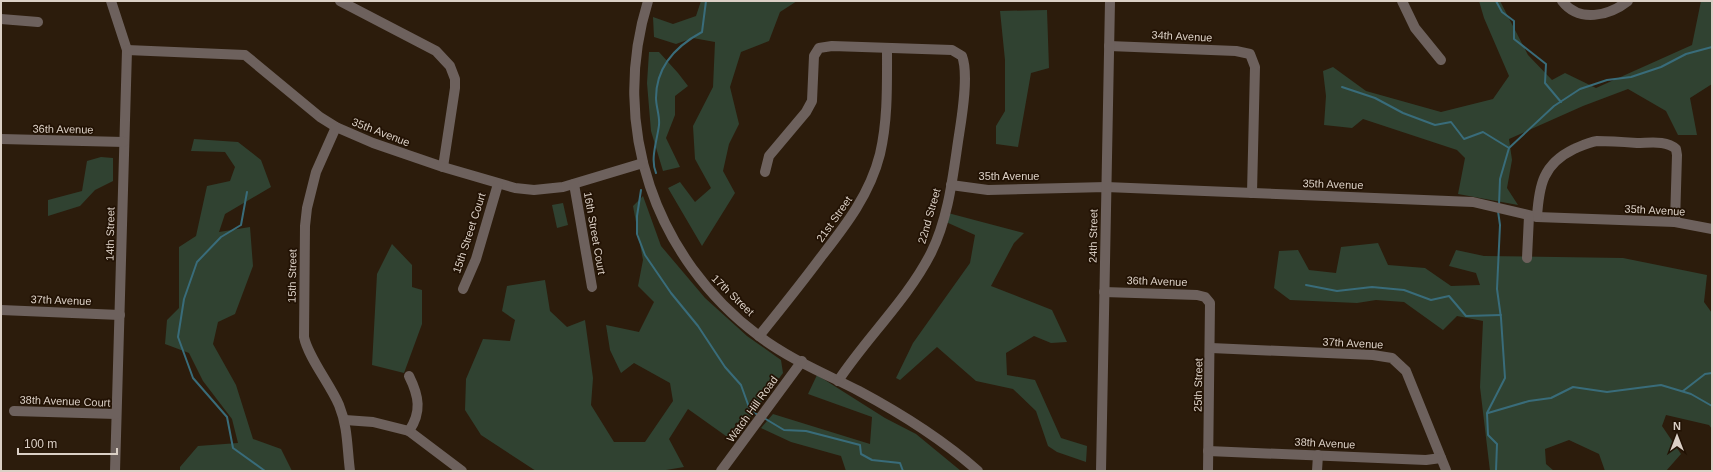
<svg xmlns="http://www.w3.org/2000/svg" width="1713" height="472" font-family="Helvetica,sans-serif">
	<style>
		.green { fill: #304231 }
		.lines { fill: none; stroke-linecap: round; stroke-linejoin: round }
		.stream { stroke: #396c7a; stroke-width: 2 }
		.minor { stroke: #6d615d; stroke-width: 10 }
		.labels { text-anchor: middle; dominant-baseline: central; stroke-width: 3.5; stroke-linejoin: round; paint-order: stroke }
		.street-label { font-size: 11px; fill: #dbd0c6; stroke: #221204 }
	</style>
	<rect width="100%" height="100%" fill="#2c1c0c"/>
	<!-- green -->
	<g class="green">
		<path d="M701 1H797L780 12 769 41 741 52 730 87 739 124 729 144 723 171 735 193 702 246 668 188 680 182 695 202 711 188 695 159 693 126 713 87 715 42 693 38 676 44 654 37 653 17 673 24 696 16Z"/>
		<path d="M1479 1H1500L1528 55 1552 80 1565 73 1596 88 1692 45 1701 1H1712V84L1690 98 1697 135H1678L1666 111 1628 89 1583 106 1509 139 1512 160 1507 188 1518 205 1458 194 1465 158 1457 150 1363 119 1352 128 1324 125 1326 96 1323 71 1333 67 1366 91 1441 112 1493 99 1509 76 1484 18Z"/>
		<path d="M1047 10 1049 68 1031 73 1018 147 996 144V126L1005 111V60L1000 11Z"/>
		<path d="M649 52H659L678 73 688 86 675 96V115L666 138 680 167 663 171 651 131 647 83Z"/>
		<path d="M194 139 238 142 261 160 271 187 225 214 219 232 250 227 253 266 235 314 218 322 213 344 236 385 253 439 281 449 292 471H180V467L198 446 238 443 232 419 203 381 189 353 165 344 167 320 179 308V247L196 236 207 186 230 181 235 167 225 152 191 151Z"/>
		<path d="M101 157 113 158V181L95 190 80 206 48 216V200L82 191 87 161Z"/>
		<path d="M643 196 661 246 705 298 747 336 781 360 783 373 733 441 688 409 669 439 684 467 660 471H536L481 435 465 410 466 379 483 339 510 341 515 320 502 311 507 286 545 280 550 311 567 327 585 320 593 378 591 405 614 442H645L673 401 670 383 634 363 621 373 610 350 606 325 639 332 654 302 638 286 643 260 633 206Z"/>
		<path d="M563 203 568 225 557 228 552 205Z"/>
		<path d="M948 213 1024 233 1014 243 991 286 1052 310 1067 342 1051 343 1034 336 1006 353 1007 375 1035 380 1061 438 1087 446 1086 462 1057 452 1048 446 1036 411 1013 389 976 381 937 347 900 380 896 378 913 343 970 263 975 235 946 222Z"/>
		<path d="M1378 243 1388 265 1425 268 1451 286 1480 285 1476 273 1449 266 1456 250 1484 256 1623 258 1707 275 1704 302 1712 313V429L1709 425 1666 415 1662 426 1681 454 1666 471H1605L1599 454 1569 440 1545 449 1546 464 1554 471H1490L1480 387 1483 321 1457 316 1443 330 1404 302 1376 300 1357 303 1290 300 1274 288 1279 251 1298 250 1309 270 1336 273 1341 247Z"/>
		<path d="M392 244 412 265V287L422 290V324L404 373 372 365 377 274Z"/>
		<path d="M817 375 885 418 916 434 961 471H846L841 456 791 442 761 428 773 414 870 444 872 417 808 394Z"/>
	</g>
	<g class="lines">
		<!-- stream -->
		<g class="stream">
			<path d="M1496 1 1502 12 1514 21V39L1546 64 1545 83 1561 102"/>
			<path d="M1342 87 1375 98 1403 113 1435 125 1451 122 1464 139 1483 132 1509 148"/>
			<path d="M656 173C650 159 657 141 659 125 660 116 656 107 656 98 656 67 676 46 702 32L706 1"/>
			<path d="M641 190 637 216V234L645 255 671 293 698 326 725 367 741 385 750 410 758 415"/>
			<path d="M247 192 241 225 221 237 197 262 184 299 178 337 193 378 227 417 233 448 265 471"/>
			<path d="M1499 205 1500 179 1509 148 1554 106 1580 89 1607 80 1631 77 1661 67 1686 54 1712 47"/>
			<path d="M1306 285 1337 291 1372 287 1404 290 1431 300 1449 296 1466 316 1501 315"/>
			<path d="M1683 391 1705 374 1712 373"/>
			<path d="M1488 413 1529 401 1551 398 1573 387 1607 392 1661 385 1691 394 1712 406"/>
			<path d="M764 418 784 430 806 431 860 445 861 454 872 460 900 463 903 471"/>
			<path d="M1496 471 1497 444 1488 435 1487 413 1505 378 1501 318 1497 289 1500 225 1498 211"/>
		</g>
		<!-- minor -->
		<g class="minor">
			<path d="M111 1 127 50 115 471"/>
			<path d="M340 1 436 51 450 66 455 79V88L443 167"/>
			<path d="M648 1C609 126 655 258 759 336 789 359 826 374 859 391 902 414 942 439 978 471"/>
			<path d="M1402 1 1415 28 1441 60"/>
			<path d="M1562 1C1579 23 1609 16 1628 1"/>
			<path d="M1 19 38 22"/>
			<path d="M1109 46 1236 51 1250 54 1255 67 1252 193"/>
			<path d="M127 50 245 55 320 117 336 127 373 143 443 167 515 188 534 190 563 187 643 163"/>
			<path d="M336 127 316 172 307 208 305 226 304 337C308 357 330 384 339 405 348 427 347 448 350 471"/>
			<path d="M1 139 124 142"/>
			<path d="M765 172 769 156 806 112 812 101 814 56 819 48 832 46 952 50 962 56C969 74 962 116 959 135 953 174 949 217 931 253 907 300 867 337 838 381"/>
			<path d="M574 184 592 287"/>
			<path d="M951 185 988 190 1106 187 1473 202 1537 217 1675 222 1712 229"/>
			<path d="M1537 217C1539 185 1543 164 1574 149 1581 146 1589 142 1597 141 1610 141 1624 142 1637 143 1650 143 1666 140 1676 149L1677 155 1675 222"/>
			<path d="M1527 258 1529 216"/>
			<path d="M463 289 476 259 498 184"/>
			<path d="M1104 292 1197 295 1205 297 1210 303 1208 471"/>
			<path d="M1 310 120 315"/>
			<path d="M759 336C780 310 801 284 821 257 846 225 870 194 880 154 888 120 887 84 887 48"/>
			<path d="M1211 348 1373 355 1392 358 1406 371 1446 470"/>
			<path d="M14 411 116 414"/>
			<path d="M345 420 373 422 409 431 462 471"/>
			<path d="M409 431C422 412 419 396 409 376"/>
			<path d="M1208 451 1426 460 1441 458"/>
			<path d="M721 471 802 361"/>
			<path d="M1101 471 1110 1"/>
			<path d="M1317 471 1318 455"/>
		</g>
	</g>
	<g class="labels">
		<!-- street labels -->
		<g class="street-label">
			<text transform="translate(1182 36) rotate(3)">34th Avenue</text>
			<text transform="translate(63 129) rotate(1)">36th Avenue</text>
			<text transform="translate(381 132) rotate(21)">35th Avenue</text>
			<text x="1009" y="176">35th Avenue</text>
			<text transform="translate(1333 184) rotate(2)">35th Avenue</text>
			<text transform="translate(1655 210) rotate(3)">35th Avenue</text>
			<text transform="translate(929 216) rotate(-74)">22nd Street</text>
			<text transform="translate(834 219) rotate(-55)">21st Street</text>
			<text transform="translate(469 233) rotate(-72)">15th Street Court</text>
			<text transform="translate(595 233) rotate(80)">16th Street Court</text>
			<text transform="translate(110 234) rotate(-89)">14th Street</text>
			<text transform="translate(1093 236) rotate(-89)">24th Street</text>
			<text transform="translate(292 276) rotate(-89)">15th Street</text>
			<text transform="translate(1157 281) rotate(2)">36th Avenue</text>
			<text transform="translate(733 295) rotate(44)">17th Street</text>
			<text transform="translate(61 300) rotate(2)">37th Avenue</text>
			<text transform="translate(1353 343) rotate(3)">37th Avenue</text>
			<text transform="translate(1198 385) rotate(-89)">25th Street</text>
			<text transform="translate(65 401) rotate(2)">38th Avenue Court</text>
			<text transform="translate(752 409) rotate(-54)">Watch Hill Road</text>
			<text transform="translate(1325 443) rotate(3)">38th Avenue</text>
		</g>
	</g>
	<!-- border -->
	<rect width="1713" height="472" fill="none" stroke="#dbd0c6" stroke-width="4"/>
	<!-- north arrow -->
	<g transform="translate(1677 436)" stroke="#221204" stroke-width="3" paint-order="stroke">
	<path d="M0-3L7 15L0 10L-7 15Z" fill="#dbd0c6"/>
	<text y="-6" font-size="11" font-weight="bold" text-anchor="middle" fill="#dbd0c6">N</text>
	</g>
	<!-- scale -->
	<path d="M18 448v6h99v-6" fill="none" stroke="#dbd0c6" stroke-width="2"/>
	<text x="24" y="448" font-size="12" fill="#dbd0c6" stroke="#221204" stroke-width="3" paint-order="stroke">100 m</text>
</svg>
